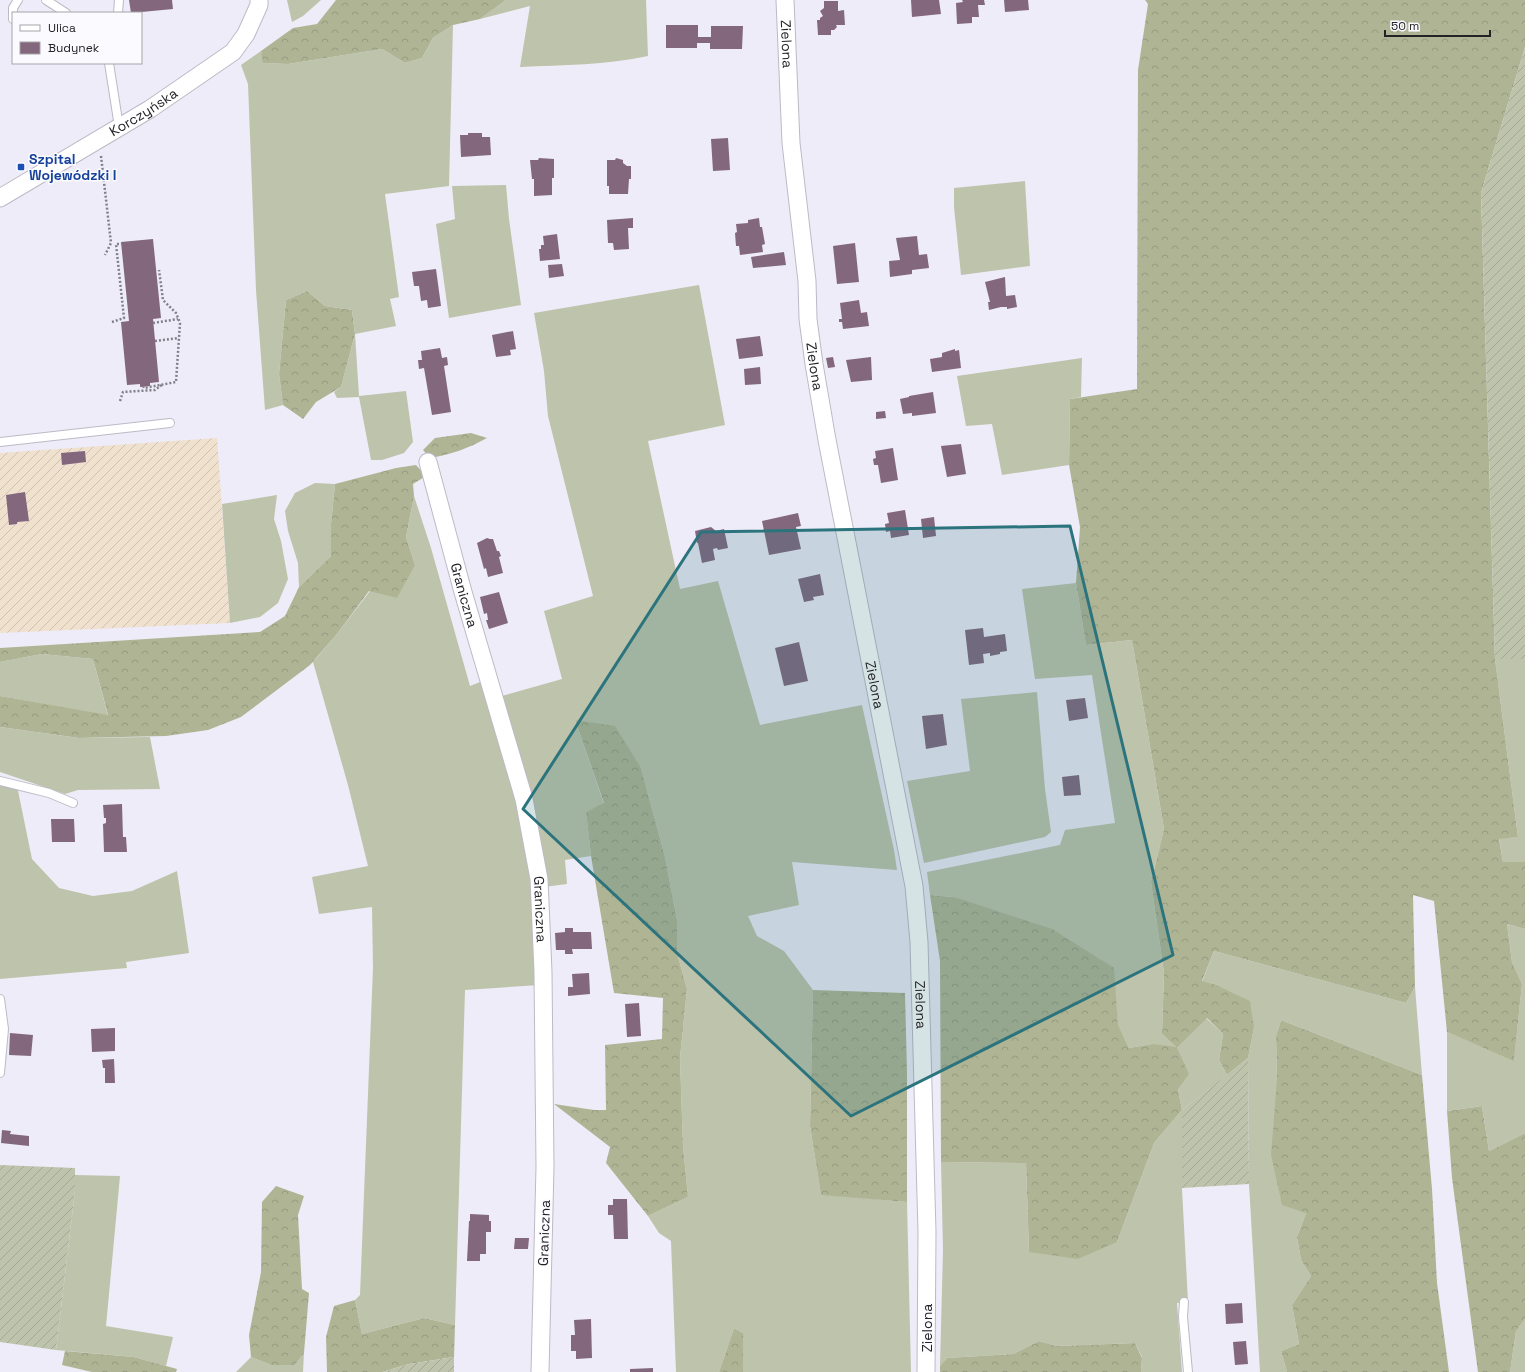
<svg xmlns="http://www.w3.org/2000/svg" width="1525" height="1372" font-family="'Space Grotesk',sans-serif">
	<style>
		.industrial { fill: url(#industrial-furrows) }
		.grass { fill: #bec3ab }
		.forest { fill: url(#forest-crowns) }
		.garden { fill: url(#garden-furrows) }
		.building { fill: #82677d }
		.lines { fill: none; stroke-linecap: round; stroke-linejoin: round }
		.service-casing { stroke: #bdbac6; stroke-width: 10 }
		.minor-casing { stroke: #bdbac6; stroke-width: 19 }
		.path { stroke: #818088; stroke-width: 2.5; stroke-dasharray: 2 2; stroke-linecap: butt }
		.service { stroke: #fff; stroke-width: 8 }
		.minor { stroke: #fff; stroke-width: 17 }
		.marked { fill: #2c747d; fill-opacity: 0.2; stroke: #2c747d; stroke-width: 3; stroke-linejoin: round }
		.transit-dot { fill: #1a4fb4; stroke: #fbfaff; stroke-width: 1.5 }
		.labels { text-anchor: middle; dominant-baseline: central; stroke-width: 3; stroke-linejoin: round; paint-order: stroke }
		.street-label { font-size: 14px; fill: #232227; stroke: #fbfaff }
		.transit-label { font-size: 14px; font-weight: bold; fill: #164399; stroke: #fbfaff; text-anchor: start }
	</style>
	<defs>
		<pattern id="industrial-furrows" width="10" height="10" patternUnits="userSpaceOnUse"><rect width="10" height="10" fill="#f0e1ce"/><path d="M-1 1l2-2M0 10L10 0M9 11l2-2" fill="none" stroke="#cec1b1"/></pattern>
		<pattern id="forest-crowns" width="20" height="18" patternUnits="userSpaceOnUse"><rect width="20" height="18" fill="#afb594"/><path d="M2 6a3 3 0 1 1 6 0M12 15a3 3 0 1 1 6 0" fill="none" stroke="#969b80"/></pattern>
		<pattern id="garden-furrows" width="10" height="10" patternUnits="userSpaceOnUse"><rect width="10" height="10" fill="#bec3ab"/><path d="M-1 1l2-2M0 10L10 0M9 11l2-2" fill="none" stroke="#a3a793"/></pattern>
	</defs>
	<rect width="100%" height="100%" fill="#eeecf8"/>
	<!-- industrial -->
	<path class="industrial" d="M217 438 230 623 0 633V453Z"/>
	<!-- grass -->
	<g class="grass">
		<path d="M287 0H321L303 16 292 22Z"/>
		<path d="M506 0H646L648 56C606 65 563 65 520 67L530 6 480 19Z"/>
		<path d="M453 25 449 186 385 194 399 297 390 299 396 326 355 334 359 396 406 391 413 442 404 453 382 460H371L359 397 337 398 334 392 341 387 355 334 352 310 325 306 307 291 286 300 279 374 283 405 265 410 256 290 248 84 241 65 261 51 264 63 288 64 382 49 405 63 422 58 433 38Z"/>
		<path d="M1025 181 1030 266 961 275 954 207V188Z"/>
		<path d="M506 185 509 219 521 305 449 318 436 224 455 219 452 186Z"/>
		<path d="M699 285 725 425 648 441 680 589 718 581 760 725 862 705 894 850 897 870 792 862 799 905 748 916 757 936 784 951 813 990 810 1126 821 1194 907 1202 911 1372H743V1333L734 1328 719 1372H676L671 1241 659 1233 648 1216 688 1197 683 1146 680 1058 687 989 677 953V920L665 857 641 768 575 720 604 804 586 812 591 856 565 860 567 884 544 887 498 697 562 679 544 611 593 596 548 416 544 371 534 313Z"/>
		<path d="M1082 358 1081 397 1070 399 1069 465 1002 475 992 424 966 426 957 376Z"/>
		<path d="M315 483 335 484 331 524V556L299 587 298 563 288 531 285 511 295 493Z"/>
		<path d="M277 495 274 519 281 541 288 579 278 603 260 617 230 623 222 504Z"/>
		<path d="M414 496 431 548 470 686 485 680 523 823 534 889 539 985 465 990 455 1325 424 1318 362 1334 355 1300 360 1295 373 968 372 907 319 914 312 877 368 866 348 785 313 662 337 634 370 591 415 565 406 537Z"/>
		<path d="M1076 583 1086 645 1132 640 1164 829 1151 882 1164 973 1162 1034 1177 1048 1206 1018 1223 1034 1219 1060 1227 1075 1182 1110V1189L1188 1302 1177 1303 1182 1372H1141L1142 1357 1135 1343 1057 1346 1039 1341 1013 1354 947 1358 940 1366 943 1250 941 1162 1026 1163 1029 1252 1117 1242 1154 1143 1182 1110 1178 1089 1152 1044 1129 1048 1118 1026 1113 968 954 897 930 895 927 872 1060 845 1065 830 1115 823 1092 675 1035 679 1022 589Z"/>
		<path d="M42 654 93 659 108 716 0 696V662Z"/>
		<path d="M1495 659H1525V862H1503L1499 838 1518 837Z"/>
		<path d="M1037 692 1045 789 1051 832 1045 837 924 863 907 781 970 771 961 699Z"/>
		<path d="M0 727 79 738 150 737 160 789 78 790 65 794 0 772Z"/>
		<path d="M0 783 17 786 32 859 59 888 93 896 132 891 177 871 189 953 126 962 127 968 0 979Z"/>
		<path d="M1507 924 1525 929V1133L1489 1151 1482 1106 1447 1111V1032L1514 1060 1522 984 1512 962Z"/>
		<path d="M1214 951 1406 1003 1415 987 1422 1075 1281 1020 1276 1036 1277 1079 1306 1213 1297 1237 1301 1260 1311 1276 1292 1305 1299 1344 1281 1351 1287 1372H1260L1249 1184 1248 1058 1254 1028 1202 982Z"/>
		<path d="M75 1175 120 1176 106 1326 173 1337 166 1366 134 1357 56 1350 75 1191Z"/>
		<path d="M1525 1319V1372H1510L1516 1331Z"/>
		<path d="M304 1353 303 1372H236L251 1357 271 1365H295Z"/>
	</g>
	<!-- forest -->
	<g class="forest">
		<path d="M336 0H506L480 19 453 25 433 38 422 58 405 63 382 49 288 64 263 63 261 51 293 28 317 24Z"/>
		<path d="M1145 0H1525V47L1481 193 1495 659 1518 837 1499 839 1503 862H1525V929L1507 924 1512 962 1522 984 1514 1061 1447 1032 1434 901 1413 895 1415 987 1406 1003 1214 951 1202 981 1216 985 1250 1001 1254 1028 1248 1058 1227 1075 1219 1060 1223 1034 1207 1018 1177 1048 1189 1074 1178 1089 1182 1110 1154 1143 1117 1242 1078 1259 1029 1252 1026 1163 941 1162 940 961 930 895 954 897 1052 929 1114 968 1118 1025 1129 1048 1152 1044 1176 1047 1162 1034 1164 973 1151 882 1164 829 1132 640 1086 645 1076 583 1080 527 1069 465 1070 399 1137 389 1138 70 1148 4Z"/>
		<path d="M307 291 325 306 352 310 355 334 341 387 316 402 303 419 283 405 279 374 286 300Z"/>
		<path d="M471 433 487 438C467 449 452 454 430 458L423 450 435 438Z"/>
		<path d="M416 465 426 476 413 484 414 496 406 537 415 565 397 598 369 591 337 634 310 665 241 717 208 730 166 736 79 738 0 727V696L108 715 93 659 42 654 0 662V648L260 632 285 616 299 587 331 556V524L335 484 396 468Z"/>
		<path d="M575 720 615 726 641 768 665 857 677 920V953L687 989 680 1058 683 1146 688 1197 648 1216 606 1163 610 1147 554 1104 594 1110H606L605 1045 662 1039 663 998 614 993 591 856 586 812 604 803Z"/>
		<path d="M813 990 905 993 907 1072V1202L821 1195 810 1126Z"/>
		<path d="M1281 1020 1422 1075 1432 1189 1437 1283 1449 1372H1287L1281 1351 1299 1344 1292 1305 1311 1276 1301 1260 1297 1237 1306 1213 1282 1205 1271 1155 1277 1079 1276 1036Z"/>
		<path d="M1482 1106 1489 1151 1525 1133V1319L1516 1331 1510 1372H1478L1452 1178 1447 1111Z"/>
		<path d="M276 1186 304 1196 298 1215 302 1289 309 1293 304 1353 295 1365H271L251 1357 249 1335 261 1272 262 1202Z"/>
		<path d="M355 1300 362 1334 424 1318 455 1325 454 1357 409 1364 382 1372H327L326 1337 334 1306Z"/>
		<path d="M734 1328 743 1333V1372H719Z"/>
		<path d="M1039 1341 1057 1346 1135 1343 1142 1358 1141 1372H940V1366L947 1358 1013 1354Z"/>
		<path d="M65 1351 134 1357 177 1369 176 1372H92L62 1365Z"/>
	</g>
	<!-- garden -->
	<g class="garden">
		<path d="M1525 47V659H1495L1481 193Z"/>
		<path d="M1248 1058 1249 1184 1182 1188V1110Z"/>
		<path d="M0 1165 75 1168V1191L56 1350 0 1342Z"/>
		<path d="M454 1357V1372H382L409 1364Z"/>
	</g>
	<!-- building -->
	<g class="building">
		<path d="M129 0H172L173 9 131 13Z"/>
		<path d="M911 0H939L941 14 912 17Z"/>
		<path d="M962 0H984L985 5H978L979 17H972V23L957 24 956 3 963 2Z"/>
		<path d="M1004 0H1028L1029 10 1005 12Z"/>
		<path d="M824 1H838V11L844 10 845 25H836L837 27 834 30H831V35H818L817 20H820V18L823 16 820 11 824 8Z"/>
		<path d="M666 25H698V37H711V26H743L742 49H710V43H697V48H666Z"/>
		<path d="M468 133H482V137H490L491 155 461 157 460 135H468Z"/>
		<path d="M728 138 730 170 713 171 711 139Z"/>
		<path d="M539 158 554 159V178H552V195L534 196V179H532L530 160H538Z"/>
		<path d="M616 158 623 160V163L627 166H631V179H629L628 194H609V186H607V160H615Z"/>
		<path d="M633 218V228H628L629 249 614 250 613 243H608L607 220Z"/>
		<path d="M759 218 760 227H762L765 244 762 245 763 252 740 255 739 246H736L735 233 737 232 736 224 748 223V220Z"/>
		<path d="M557 234 560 259 540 261 539 249H541V245H544L543 236Z"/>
		<path d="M917 236 919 255 927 254 929 268 912 270V274L890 277 889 261 900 260 896 238Z"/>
		<path d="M153 239 161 318 153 319 159 382 150 383V386L140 387V384L127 385 121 322 129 321 121 242Z"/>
		<path d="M855 243 859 282 837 284 833 246Z"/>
		<path d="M784 252 786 265 753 268 751 257Z"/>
		<path d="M562 264 564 276 549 278 548 265Z"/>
		<path d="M436 269 441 306 428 308 427 300 421 301 419 286H414L412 272Z"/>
		<path d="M1005 277 1006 296 1015 295 1017 307 1007 309V307H1001L989 310 988 302H990L985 282Z"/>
		<path d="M859 300 861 313 867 312 869 326 843 329 842 322H839V319H842L840 303Z"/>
		<path d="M513 331 516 349 510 350 511 355 496 357 492 335Z"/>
		<path d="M760 336 763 356 739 359 736 339Z"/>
		<path d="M440 348 442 358 447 357 448 365 444 366 451 412 432 415 424 368 419 369 418 360H422L421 351Z"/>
		<path d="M955 349V351L959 350 961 368 932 372 930 359 942 357V353Z"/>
		<path d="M833 357 835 367 828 368 826 358Z"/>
		<path d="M871 357 872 380 851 382 846 360Z"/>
		<path d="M760 367 761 384 745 385 744 369Z"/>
		<path d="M933 392 936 413 912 416V413L903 414 900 399 909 397V396Z"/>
		<path d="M885 411 886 418 876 419V412Z"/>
		<path d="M961 444 966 474 947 477 941 446Z"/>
		<path d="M893 448 898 480 881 483 878 465H874L873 459 876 458 875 451Z"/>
		<path d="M85 451 86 462 62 465 61 453Z"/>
		<path d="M25 492 29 521 17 522V524L9 525 6 495Z"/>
		<path d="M905 510 909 535 891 538 890 531 886 532 885 524 889 523 887 513Z"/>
		<path d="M798 513 801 526 796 527 801 549 769 555 762 521Z"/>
		<path d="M934 517 936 536 923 538 921 519Z"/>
		<path d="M711 527 716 531 724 529 728 548 718 550 717 548 713 549 715 560 702 563 698 543H697L695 531Z"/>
		<path d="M487 538 490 539H493L497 551H499L501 556 499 557 503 573 488 577 486 568 484 569 477 543Z"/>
		<path d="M820 574 824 595 813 597 814 600 804 602 798 579Z"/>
		<path d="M499 592 508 623 489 629 486 620H488L487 613 484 614 480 597Z"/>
		<path d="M983 628 984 637 1005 634 1007 651 1000 652V654L990 656V653L983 654 984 663 969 665 965 630Z"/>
		<path d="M799 642 808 681 784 686 775 648Z"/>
		<path d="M1085 698 1088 718 1069 721 1066 700Z"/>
		<path d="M943 714 947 745 926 749 922 716Z"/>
		<path d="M1079 775 1081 795 1064 796 1062 777Z"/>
		<path d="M122 804 123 837H126L127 852H104L103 824 106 823V818H104L103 805Z"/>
		<path d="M51 819H74L75 842H52Z"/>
		<path d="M565 928H573V932H591L592 949H572L573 954H565V950H556L555 933 565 932Z"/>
		<path d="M589 973 590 994 568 996V987H573L572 974Z"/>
		<path d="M639 1003 641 1036 627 1037 625 1004Z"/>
		<path d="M115 1028V1051L92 1052 91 1029Z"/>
		<path d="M10 1033 33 1035 31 1056 9 1055Z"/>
		<path d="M114 1059 115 1083H105V1068H103L102 1060Z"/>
		<path d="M2 1130 11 1131 10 1134 29 1136V1146L1 1143Z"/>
		<path d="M613 1199H627L628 1239H614L613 1215H608V1205H613Z"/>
		<path d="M470 1214 489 1215V1221H491V1232H486V1254H480V1261H467L469 1221H470Z"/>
		<path d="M515 1238H529L528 1249H514Z"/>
		<path d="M1242 1303 1243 1323 1226 1324 1225 1304Z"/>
		<path d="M591 1319 592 1358 576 1359V1351H571V1335H575L574 1320Z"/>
		<path d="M1246 1341 1248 1364 1235 1365 1233 1342Z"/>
		<path d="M653 1368V1372H630V1369Z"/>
	</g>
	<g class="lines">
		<!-- service casing -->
		<g class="service-casing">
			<g id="service">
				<path d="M46 0 66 13"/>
				<path d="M118 13 119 0"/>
				<path d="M13 19V8L18 0"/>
				<path d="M109 63 119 127"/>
				<path d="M0 442 170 423"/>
				<path d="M0 781 49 793 73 803"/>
				<path d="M0 999 4 1029 0 1073"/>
				<path d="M1184 1302 1183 1317 1188 1372"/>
			</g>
		</g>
		<!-- minor casing -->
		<g class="minor-casing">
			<g id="minor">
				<path id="s1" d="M785 0 791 143 807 281 808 319 814 364 827 440 914 886 919 942 927 1232 926 1372"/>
				<path id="s2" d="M0 198 150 109 233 52 246 34 259 5V0"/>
				<path id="s3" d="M428 462 463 592 524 799 539 879 543 972 545 1167 540 1372"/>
			</g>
		</g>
		<!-- path -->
		<g class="path">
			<path d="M101 156 111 243 105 255"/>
			<path d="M112 322 124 318 116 244H121"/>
			<path d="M153 323 178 319"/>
			<path d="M155 341 179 338"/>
			<path d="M143 386 144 388 176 382 180 323 176 313 163 300 159 270"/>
			<path d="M120 401 123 392 155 390 163 384"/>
		</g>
		<!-- service -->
		<use href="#service" class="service"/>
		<!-- minor -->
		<use href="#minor" class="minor"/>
	</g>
	<!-- marked area -->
	<path class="marked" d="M1070 526 1173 955 851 1116 523 809 701 532Z"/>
	<!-- markers -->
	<rect class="transit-dot" x="17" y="163" width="8" height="8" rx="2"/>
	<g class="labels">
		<!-- street labels -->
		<g class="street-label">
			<text stroke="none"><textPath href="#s1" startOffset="44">Zielona</textPath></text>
			<text stroke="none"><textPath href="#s2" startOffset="167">Korczyńska</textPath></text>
			<text stroke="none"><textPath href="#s1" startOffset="368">Zielona</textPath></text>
			<text stroke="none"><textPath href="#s3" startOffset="138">Graniczna</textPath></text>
			<text stroke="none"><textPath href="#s1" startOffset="692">Zielona</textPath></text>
			<text stroke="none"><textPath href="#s3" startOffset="462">Graniczna</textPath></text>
			<text stroke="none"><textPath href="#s1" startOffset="1016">Zielona</textPath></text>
			<text transform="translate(544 1233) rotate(-88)">Graniczna</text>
			<text transform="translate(927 1328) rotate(-90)">Zielona</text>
		</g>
		<!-- transit labels -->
		<g class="transit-label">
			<text x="29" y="159">Szpital<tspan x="29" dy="16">Wojewódzki I</tspan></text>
		</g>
	</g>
	<!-- legend -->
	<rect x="12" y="12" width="130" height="52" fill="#fbfaff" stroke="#a5a4a9"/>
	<rect x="20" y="25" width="20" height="6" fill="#ffffff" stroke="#a5a4a9"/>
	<text x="48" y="32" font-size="12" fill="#232227">Ulica</text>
	<rect x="20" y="42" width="20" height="12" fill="#82677d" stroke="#a5a4a9"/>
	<text x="48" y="52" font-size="12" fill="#232227">Budynek</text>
	<!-- scale -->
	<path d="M1385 30v6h105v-6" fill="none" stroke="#232227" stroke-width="2"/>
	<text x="1391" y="30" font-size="12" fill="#232227" stroke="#fbfaff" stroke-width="3" paint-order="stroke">50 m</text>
</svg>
